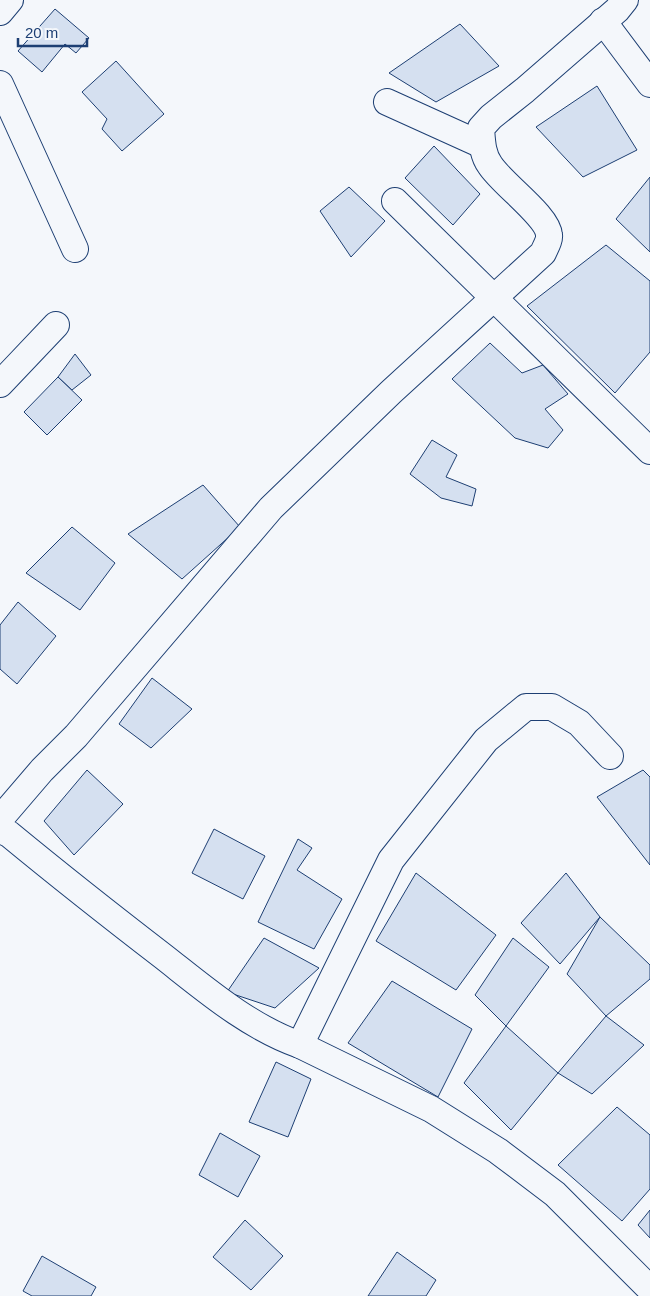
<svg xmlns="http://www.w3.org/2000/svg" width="650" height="1296" font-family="Helvetica,sans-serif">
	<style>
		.building { fill: #d5e0f0; stroke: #1d3f73 }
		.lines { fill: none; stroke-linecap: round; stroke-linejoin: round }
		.minor-casing { stroke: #1d3f73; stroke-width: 28 }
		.minor { stroke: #f4f7fb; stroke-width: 26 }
	</style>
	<rect width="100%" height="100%" fill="#f4f7fb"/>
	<!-- building -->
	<g class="building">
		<path d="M55 9 89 38 76 53 65 44 42 72 18 51Z"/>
		<path d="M460 24 499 66 436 102 389 73Z"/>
		<path d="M116 61 164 114 122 151 102 129 107 119 82 92Z"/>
		<path d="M597 86 637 150 583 177 536 127Z"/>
		<path d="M434 146 480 194 453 225 405 178Z"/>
		<path d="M650 177V252L616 219Z"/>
		<path d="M349 187 385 221 351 257 320 211Z"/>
		<path d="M606 245 650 281V352L615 393 527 306Z"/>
		<path d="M490 343 522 373 543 365 568 394 545 409 563 430 548 448 515 438 452 379Z"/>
		<path d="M75 354 91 375 72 390 58 377Z"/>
		<path d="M58 377 82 400 47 435 24 412Z"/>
		<path d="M432 440 457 455 446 477 476 489 472 506 441 498 410 474Z"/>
		<path d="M203 485 240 527 182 579 128 534Z"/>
		<path d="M72 527 115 563 80 610 26 573Z"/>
		<path d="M18 602 56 636 17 684 0 669V625Z"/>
		<path d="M152 678 192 709 151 748 119 724Z"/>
		<path d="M87 770 123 804 74 855 44 821Z"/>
		<path d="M643 770 650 777V865L597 797Z"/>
		<path d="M214 829 265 856 243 899 192 873Z"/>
		<path d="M298 839 312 848 297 870 342 899 314 949 258 922Z"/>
		<path d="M416 873 496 935 456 990 376 941Z"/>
		<path d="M566 873 600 917 560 964 521 923Z"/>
		<path d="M600 917 650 965V979L606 1016 567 974Z"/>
		<path d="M264 938 319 968 275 1008 227 992Z"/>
		<path d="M513 938 549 967 506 1026 475 995Z"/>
		<path d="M392 981 472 1029 438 1097 348 1043Z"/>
		<path d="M606 1016 644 1045 592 1094 558 1073Z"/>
		<path d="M506 1026 558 1073 511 1130 464 1083Z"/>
		<path d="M276 1062 311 1079 288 1137 249 1122Z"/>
		<path d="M617 1107 650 1135V1189L622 1221 558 1165Z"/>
		<path d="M220 1133 260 1156 238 1197 199 1175Z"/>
		<path d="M650 1210V1238L638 1225Z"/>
		<path d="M245 1220 283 1256 251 1290 213 1257Z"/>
		<path d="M397 1252 436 1280 426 1296H368Z"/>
		<path d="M42 1256 96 1287 91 1296H32L23 1291Z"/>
	</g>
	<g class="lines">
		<!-- minor casing -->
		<g class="minor-casing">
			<g id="minor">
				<path d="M0 12 10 0"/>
				<path d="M603 21 650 84"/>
				<path d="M0 84 75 249"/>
				<path d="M387 102 482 145"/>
				<path d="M395 201 650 451"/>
				<path d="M0 384 56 325"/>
				<path d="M0 819 42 770 76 736 271 508 391 392 543 253C545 248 550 240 549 235 548 216 502 184 490 165 482 154 482 140 481 128L491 117 525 90 617 10 625 0"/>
				<path d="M0 830 9 834C60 876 112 917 164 957 206 990 249 1027 300 1045L431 1109 498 1151 555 1194 650 1289"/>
				<path d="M300 1045 391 860 486 740 526 707H552L579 723 610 756"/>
			</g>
		</g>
		<!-- minor -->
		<use href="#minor" class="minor"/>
	</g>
	<!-- scale -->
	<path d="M18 38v8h69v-8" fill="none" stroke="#1d3f73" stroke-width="2.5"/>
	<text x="25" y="38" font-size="15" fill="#1d3f73" stroke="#f4f7fb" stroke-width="4" paint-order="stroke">20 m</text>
</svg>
